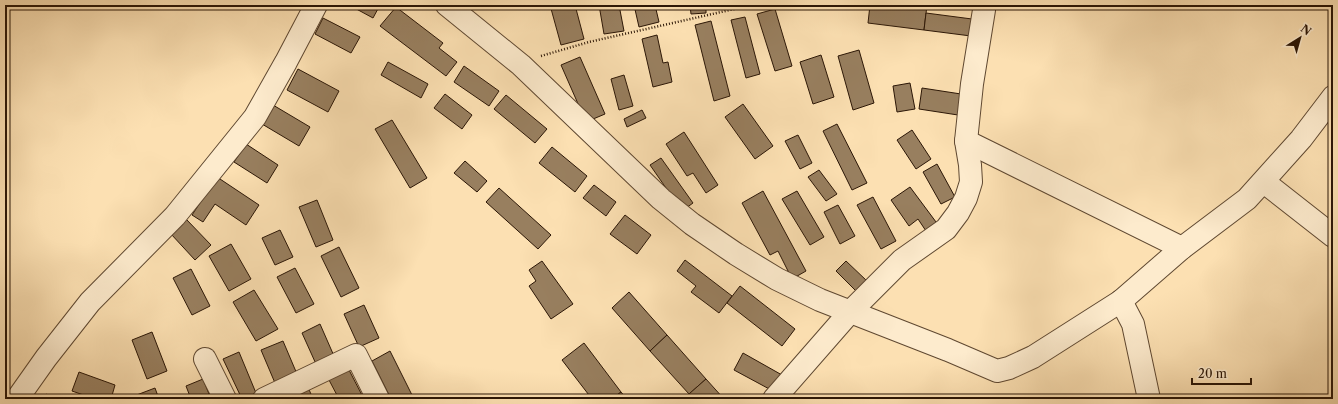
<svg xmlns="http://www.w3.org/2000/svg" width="1338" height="404" font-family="'Libre Caslon Text',serif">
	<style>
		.building { fill: #987f5f; stroke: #2b1606 }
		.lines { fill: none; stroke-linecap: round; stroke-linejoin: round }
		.minor-casing { stroke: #5f4831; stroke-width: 24 }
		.path { stroke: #2b1606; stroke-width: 2.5; stroke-dasharray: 1 2; stroke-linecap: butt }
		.minor { stroke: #fdebcd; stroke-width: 22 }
	</style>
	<rect width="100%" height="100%" fill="#fce0b2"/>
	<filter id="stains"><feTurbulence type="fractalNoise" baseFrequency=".005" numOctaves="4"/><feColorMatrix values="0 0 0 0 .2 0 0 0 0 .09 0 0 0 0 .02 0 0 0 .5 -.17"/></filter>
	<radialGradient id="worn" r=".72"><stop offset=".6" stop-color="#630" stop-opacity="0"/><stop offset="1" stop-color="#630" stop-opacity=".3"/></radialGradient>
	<!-- building -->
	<g class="building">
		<path d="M349 5H380L373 18Z"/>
		<path d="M550 5H575L584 39 561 45Z"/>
		<path d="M599 5H619L624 31 604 34Z"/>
		<path d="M634 5H655L659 22 639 27Z"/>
		<path d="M690 5H706V13L691 14Z"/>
		<path d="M870 5 900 8V5H927L924 30 868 23Z"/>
		<path d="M396 7 443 43 439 48 457 62 446 76 380 26Z"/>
		<path d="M775 9 792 66 775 71 757 14Z"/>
		<path d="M926 13 972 19 971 36 924 30Z"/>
		<path d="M745 17 760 74 746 78 731 20Z"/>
		<path d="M323 18 360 37 351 53 315 34Z"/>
		<path d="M711 21 730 96 714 101 695 25Z"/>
		<path d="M657 35 663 63 668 62 672 82 653 87 642 39Z"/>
		<path d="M859 50 874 103 853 110 838 56Z"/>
		<path d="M821 55 834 97 813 104 800 62Z"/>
		<path d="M580 57 605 114 586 122 561 65Z"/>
		<path d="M388 62 428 84 421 98 381 75Z"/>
		<path d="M464 66 499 91 489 106 454 82Z"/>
		<path d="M298 69 339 91 328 112 287 90Z"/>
		<path d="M624 75 633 106 619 110 611 79Z"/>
		<path d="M910 83 915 109 897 112 893 86Z"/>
		<path d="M922 88 961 94 958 115 919 109Z"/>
		<path d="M445 94 472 115 462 129 434 108Z"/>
		<path d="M506 95 547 129 535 143 494 109Z"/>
		<path d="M743 104 773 146 755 159 725 117Z"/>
		<path d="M273 105 310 127 299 146 262 124Z"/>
		<path d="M642 110 646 118 627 127 624 119Z"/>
		<path d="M392 120 427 178 410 188 375 129Z"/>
		<path d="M837 124 867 183 852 190 823 131Z"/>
		<path d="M912 130 931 159 916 169 897 140Z"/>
		<path d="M684 132 718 185 706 193 693 173 687 176 666 144Z"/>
		<path d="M798 135 812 163 800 169 785 141Z"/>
		<path d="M246 144 278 165 267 183 234 162Z"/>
		<path d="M552 147 587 176 575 192 539 163Z"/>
		<path d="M661 158 693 203 682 211 650 165Z"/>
		<path d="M465 161 487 181 477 192 454 173Z"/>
		<path d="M937 164 955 197 941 204 923 172Z"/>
		<path d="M819 170 837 194 826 201 808 177Z"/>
		<path d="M217 177 259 205 246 225 215 204 203 222 192 215Z"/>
		<path d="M594 185 616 202 606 216 583 198Z"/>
		<path d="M910 187 939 226 928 234 918 219 909 226 891 200Z"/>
		<path d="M499 188 551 235 538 249 486 202Z"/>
		<path d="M763 191 806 271 792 279 778 251 770 255 742 203Z"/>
		<path d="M797 191 824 237 810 245 782 199Z"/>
		<path d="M873 197 896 241 881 249 857 205Z"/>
		<path d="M317 200 333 240 316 247 299 207Z"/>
		<path d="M838 205 855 236 840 244 824 212Z"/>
		<path d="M625 215 651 235 637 254 610 234Z"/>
		<path d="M186 219 211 245 195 260 171 234Z"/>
		<path d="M280 230 293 257 275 265 262 238Z"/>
		<path d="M231 244 251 279 229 291 209 256Z"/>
		<path d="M339 247 359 288 341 297 321 256Z"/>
		<path d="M685 260 732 296 719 313 691 292 696 286 677 271Z"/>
		<path d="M542 261 573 304 551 319 529 286 536 281 529 270Z"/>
		<path d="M846 261 867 281 857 292 836 271Z"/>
		<path d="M295 268 314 304 296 313 277 277Z"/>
		<path d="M191 269 210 306 192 315 173 278Z"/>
		<path d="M740 286 795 329 782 346 727 303Z"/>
		<path d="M254 290 278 329 256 341 233 302Z"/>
		<path d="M629 292 667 335 650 351 612 308Z"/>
		<path d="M364 305 379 338 359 347 344 314Z"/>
		<path d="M320 324 334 356 316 364 302 333Z"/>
		<path d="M152 332 167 371 147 379 132 340Z"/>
		<path d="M667 335 706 379 689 394 650 351Z"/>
		<path d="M283 341 297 374 275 383 261 350Z"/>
		<path d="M584 343 621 392 612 399H592L562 360Z"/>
		<path d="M390 351 414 399H391L372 361Z"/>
		<path d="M239 352 256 393 242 399 223 359Z"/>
		<path d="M743 353 782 375 773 391 734 370Z"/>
		<path d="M349 370 364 399H339L329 380Z"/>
		<path d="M79 372 115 385 111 399H95L72 391Z"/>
		<path d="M203 379 211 399H191L186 386Z"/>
		<path d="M706 379 724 399H693L689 394Z"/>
		<path d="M308 387 313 399H286Z"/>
		<path d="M155 388 159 399H135L134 396Z"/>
		<path d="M621 392 627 399H612Z"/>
		<path d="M47 394 51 399H39Z"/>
	</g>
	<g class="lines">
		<!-- minor casing -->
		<g class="minor-casing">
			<g id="minor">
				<path d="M447 5 521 65 661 199 692 224 736 254 777 279 820 300 948 350 997 371 1009 368 1033 357 1121 301 1182 248 1247 199 1301 139 1333 97"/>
				<path d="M966 141 1182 248"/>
				<path d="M1264 182 1333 236"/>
				<path d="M1121 301 1133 324 1149 399"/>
				<path d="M205 359 225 399"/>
				<path d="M17 399 46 358 90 302 175 216 255 117 286 62 316 5"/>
				<path d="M264 399 356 355 378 399"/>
				<path d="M774 399 850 312 902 260 946 229 958 213 966 198 971 182 970 165 966 141 972 84 984 10 983 5"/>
			</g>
		</g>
		<!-- path -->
		<path class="path" d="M541 56 589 42 752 5"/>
		<!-- minor -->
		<use href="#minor" class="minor"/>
	</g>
	<!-- margin -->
	<rect width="1338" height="404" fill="none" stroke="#fce0b2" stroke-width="20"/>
	<rect x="6" y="6" width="1326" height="392" fill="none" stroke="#2b1606" stroke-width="2"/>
	<rect x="10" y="10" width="1318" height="384" fill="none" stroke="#2b1606"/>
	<!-- north arrow -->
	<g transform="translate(1300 38) rotate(37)" stroke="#fdebcd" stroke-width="3" paint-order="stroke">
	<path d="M0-3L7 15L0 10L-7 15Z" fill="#2b1606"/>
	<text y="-6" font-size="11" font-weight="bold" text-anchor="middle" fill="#2b1606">N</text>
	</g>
	<!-- scale -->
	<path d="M1192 378v6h59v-6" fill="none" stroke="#2b1606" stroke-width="2"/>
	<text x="1198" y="378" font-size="12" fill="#2b1606" stroke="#fdebcd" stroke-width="3" paint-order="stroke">20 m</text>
	<rect width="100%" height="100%" filter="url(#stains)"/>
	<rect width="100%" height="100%" fill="url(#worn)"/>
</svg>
